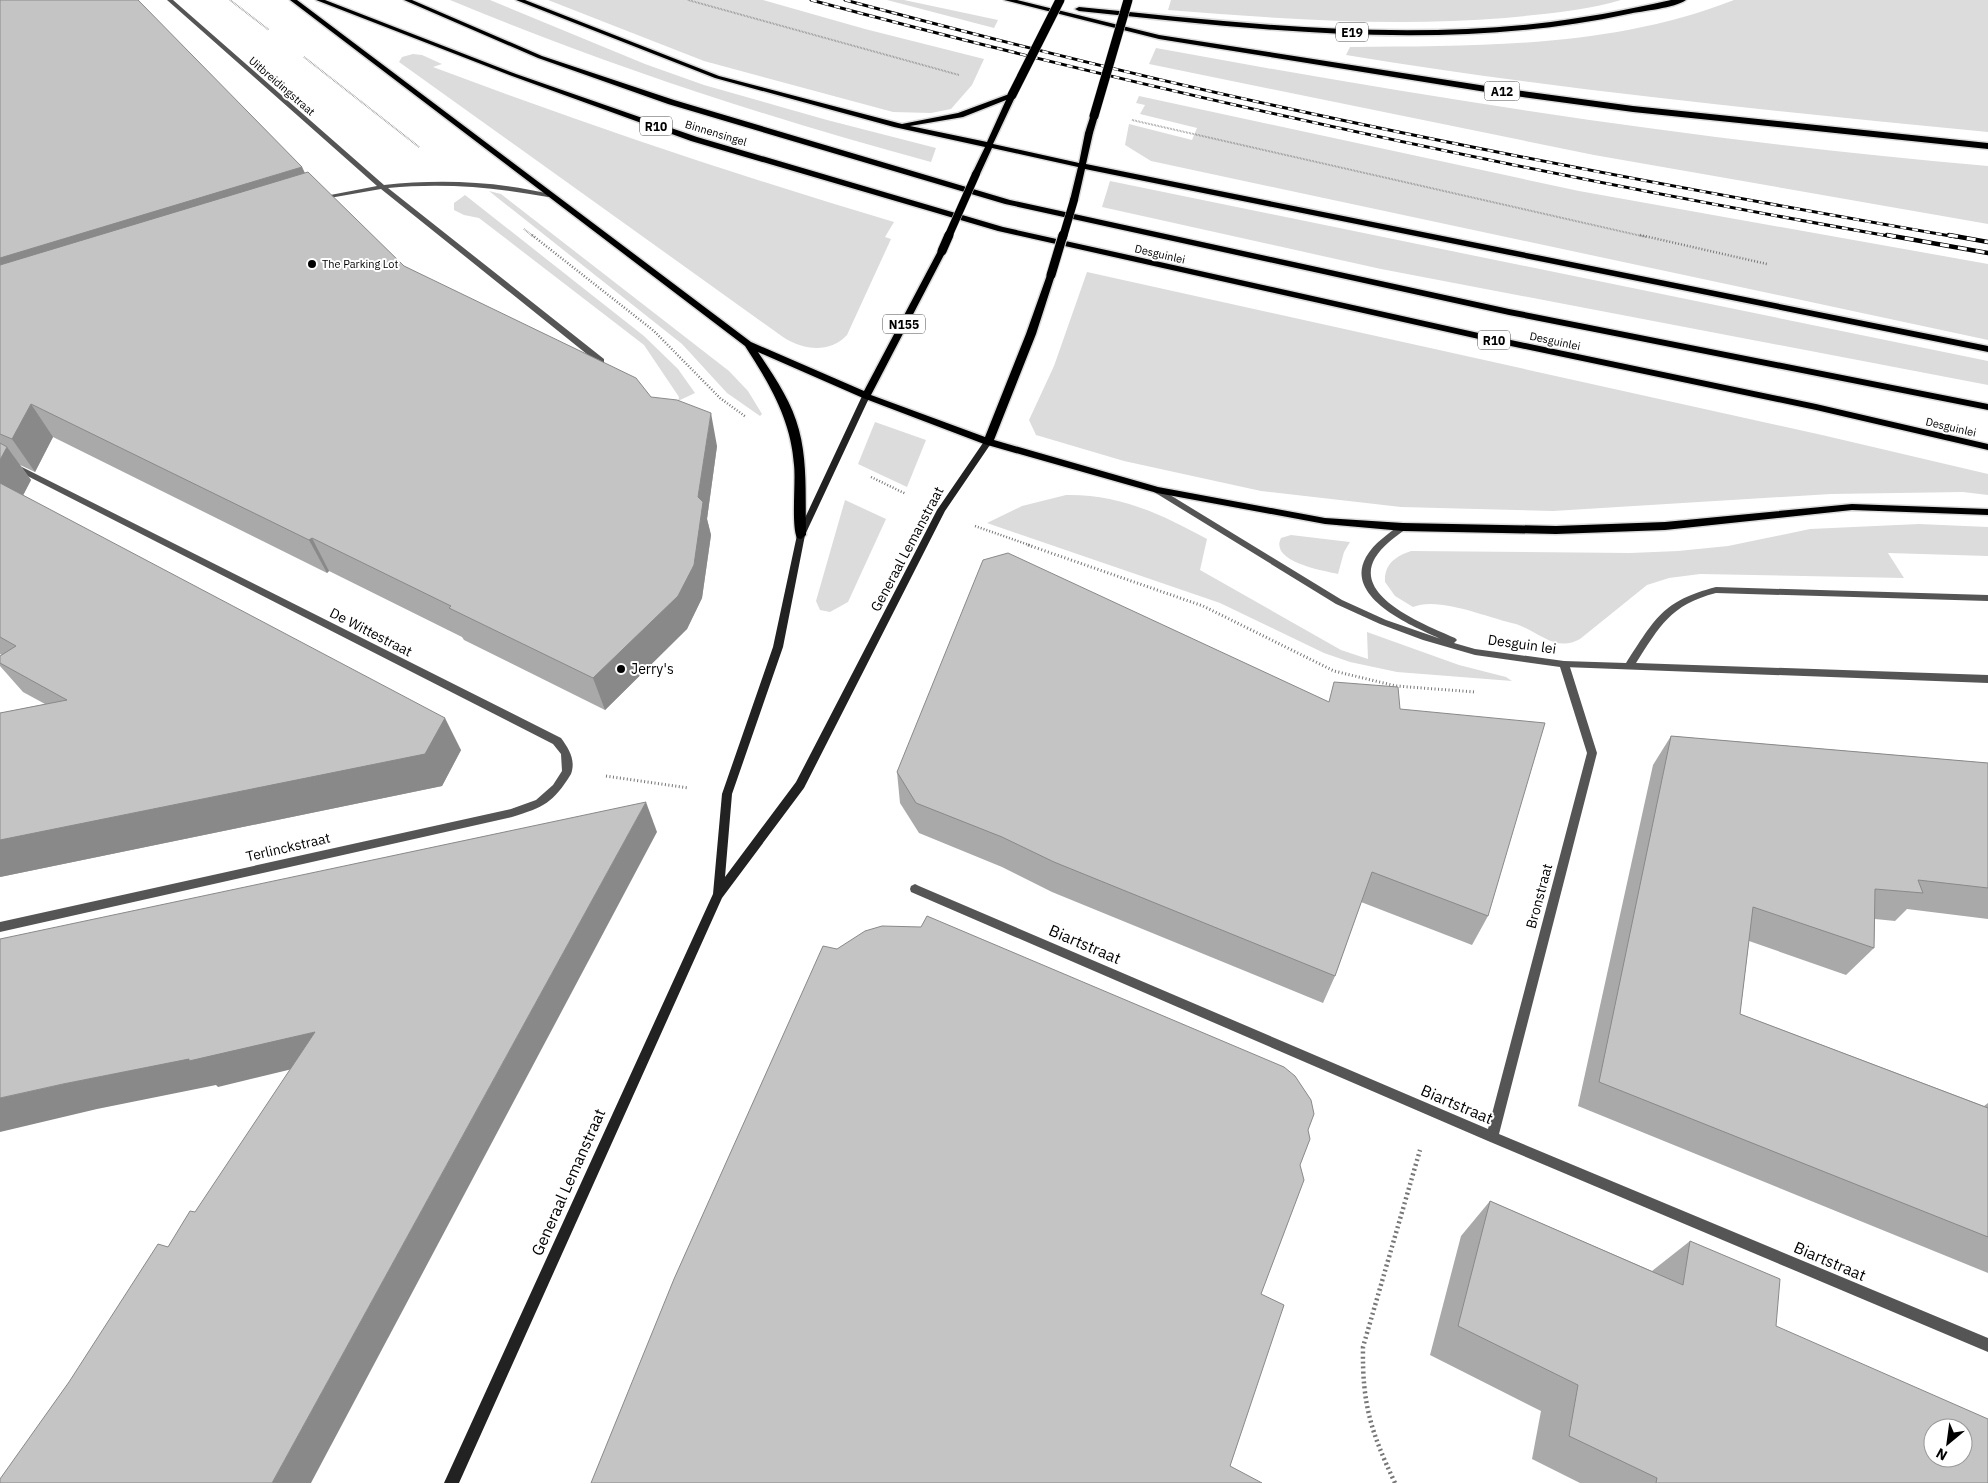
<svg xmlns="http://www.w3.org/2000/svg" width="1988" height="1483" font-family="'IBM Plex Sans',sans-serif">
	<style>
		.green { fill: #dcdcdc }
		.lines { fill: none; stroke-linecap: round; stroke-linejoin: round }
		.primary-casing { stroke: #dbdbdb; stroke-width: 3 }
		.highway-casing { stroke: #dbdbdb; stroke-width: 3 }
		.path-far3 { stroke: #777; stroke-width: 2; stroke-dasharray: 0.5 1; stroke-linecap: butt }
		.path-far2 { stroke: #777; stroke-width: 2.5; stroke-dasharray: 1 2; stroke-linecap: butt }
		.path-far1 { stroke: #777; stroke-width: 3; stroke-dasharray: 1 2.5; stroke-linecap: butt }
		.path { stroke: #777; stroke-width: 4.5; stroke-dasharray: 2 3; stroke-linecap: butt }
		.lane { fill: #555; fill-rule: evenodd }
		.street { fill: #555; fill-rule: evenodd }
		.secondary { fill: #222; fill-rule: evenodd }
		.primary { fill: #000; fill-rule: evenodd }
		.highway { fill: #000; fill-rule: evenodd }
		.rail-far1-casing { stroke: #000; stroke-width: 3 }
		.rail-casing { stroke: #000; stroke-width: 4.5 }
		.rail-far1 { stroke: #fff; stroke-width: 2; stroke-dasharray: 6; stroke-linecap: butt }
		.rail { stroke: #fff; stroke-width: 3; stroke-dasharray: 9; stroke-linecap: butt }
		.primary-bridge-far1-casing { stroke: #dbdbdb; stroke-width: 9; stroke-linecap: butt }
		.primary-bridge-casing { stroke: #dbdbdb; stroke-width: 11; stroke-linecap: butt }
		.highway-bridge-casing { stroke: #dbdbdb; stroke-width: 10; stroke-linecap: butt }
		.primary-bridge-far1 { stroke: #000; stroke-width: 8 }
		.primary-bridge { stroke: #000; stroke-width: 9 }
		.highway-bridge { stroke: #000; stroke-width: 9 }
		.wall { fill: #a9a9a9 }
		.shaded-wall { fill: #898989 }
		.building { fill: #c4c4c4; stroke: #898989; fill-rule: evenodd }
		.poi-dot { fill: #000; stroke: #fff; stroke-width: 2 }
		.labels { text-anchor: middle; dominant-baseline: central; stroke-width: 4; stroke-linejoin: round; paint-order: stroke }
		.far-street-label { font-size: 11px; fill: #000; stroke: #fff }
		.far-poi-label { font-size: 11px; fill: #000; stroke: #fff; text-anchor: start }
		.shield { fill: #fff; stroke: #4c4c4c; stroke-width: 1 }
		.shield-label { font-size: 12px; font-weight: bold; fill: #000 }
		.street-label { font-size: 14px; fill: #000; stroke: #fff }
		.poi-label { font-size: 14px; fill: #000; stroke: #fff; text-anchor: start }
		.near-street-label { font-size: 16px; fill: #000; stroke: #fff }
	</style>
	<rect width="100%" height="100%" fill="#fff"/>
	<!-- green -->
	<g class="green">
		<path d="M450 0H490L645 64 704 85 827 120 936 148 931 162C768 118 606 65 450 0Z"/>
		<path d="M548 0H763L865 29 984 59 972 85 951 109 931 113 893 112 704 61Z"/>
		<path d="M887 0H904L998 20 994 28Z"/>
		<path d="M1171 0H1621C1584 11 1544 14 1505 18 1392 27 1280 19 1168 10Z"/>
		<path d="M1734 0H1988V132C1773 111 1559 90 1346 55L1350 47C1480 46 1611 48 1734 0Z"/>
		<path d="M1156 48C1432 99 1709 142 1988 166V224L1594 155 1149 64Z"/>
		<path d="M413 54 422 55 442 64 433 67C585 124 739 176 894 222L885 237 891 239 847 335C829 354 803 350 783 337L399 62 402 57Z"/>
		<path d="M1139 96 1579 191 1988 264V340L1151 161 1125 145 1129 124 1192 140 1197 128 1140 114 1145 105 1136 103Z"/>
		<path d="M1110 181 1988 361V385L1381 269 1102 207Z"/>
		<path d="M489 191 501 194 729 371 748 391 762 414 760 416 727 393 682 344Z"/>
		<path d="M465 195 644 336 678 369 695 393 678 401 679 397 644 345 479 218 464 215 454 210V203Z"/>
		<path d="M1087 272 1822 435 1988 474V495L1963 492 1831 494 1553 511 1401 507 1261 491 1124 461 1036 435 1029 420 1054 366Z"/>
		<path d="M875 422 926 440 907 487 858 464Z"/>
		<path d="M1066 495C1119 494 1161 514 1207 539L1200 570 1341 650 1368 659 1367 632 1459 665 1506 677 1512 681 1397 672 1350 662 1324 653 1220 603 987 523 1022 506Z"/>
		<path d="M845 500 886 519 848 602 830 612 820 610 816 601Z"/>
		<path d="M1919 524 1988 527V556L1888 553 1904 578 1700 574 1669 578 1647 585 1580 639C1556 653 1538 631 1516 624 1488 618 1439 596 1413 607L1395 596 1385 582C1384 564 1396 556 1411 551L1630 553 1678 551 1728 546 1810 529Z"/>
		<path d="M1291 535 1350 542 1344 552 1338 574C1324 571 1269 562 1281 538Z"/>
	</g>
	<g class="lines">
		<!-- primary casing -->
		<g class="primary-casing">
			<g id="primary">
				<path d="M290 0H297L751 342 864 391 938 251 945 249 946 251 871 395 985 437 1026 334 1047 275 1054 273 1055 275 1036 334 994 440 1158 487 1325 518 1403 523 1556 526 1665 522 1852 504 1988 509V515L1852 510 1665 530 1556 534 1403 531 1325 524 1157 493 984 444 863 398 758 352C774 376 792 402 799 430 808 464 805 500 806 535L801 539 797 538C791 525 796 481 794 465 791 419 769 383 745 346Z"/>
				<path d="M316 0H325L516 74 697 137 1003 227 1492 336 1816 404 1988 444V450L1816 410 1492 342 998 231 691 141 512 76Z"/>
				<path d="M404 0H412L542 56 674 100 1010 200 1509 309 1988 404V410L1509 315 1005 204 668 104 538 58Z"/>
				<path d="M516 0H525L719 76 898 123 902 124 958 113 1012 93 1016 95 993 144 1079 163 1085 133 1089 131 1093 133 1086 164 1988 346V352L1085 169 1078 200 1074 202 1070 200 1078 167 992 148 980 174 973 176 972 174 985 147 894 127 715 78ZM1006 100 987 142 910 126 963 117Z"/>
			</g>
		</g>
		<!-- highway casing -->
		<g class="highway-casing">
			<g id="highway">
				<path d="M1004 0H1017L1159 35 1486 86 1633 106 1988 143V149L1633 112 1486 92 1159 39Z"/>
				<path d="M1671 0H1686C1675 8 1642 11 1628 14 1448 53 1259 30 1079 11L1075 9 1079 7C1229 22 1382 40 1533 24 1580 19 1626 10 1671 0Z"/>
				<path d="M1091 114 1098 116 1093 133 1089 136 1085 133Z"/>
			</g>
		</g>
		<!-- path-far3 -->
		<g class="path-far3">
			<path d="M230 0 269 30"/>
			<path d="M688 0 959 75"/>
			<path d="M304 57 419 147"/>
			<path d="M1132 120 1646 237"/>
			<path d="M524 229 534 237"/>
		</g>
		<!-- path-far2 -->
		<g class="path-far2">
			<path d="M532 235 654 331 720 398 746 417"/>
			<path d="M1640 235 1767 264"/>
			<path d="M871 477 906 494"/>
			<path d="M975 526 1032 546"/>
		</g>
		<!-- path-far1 -->
		<g class="path-far1">
			<path d="M1028 545 1203 606 1334 671 1396 686 1475 692"/>
			<path d="M606 776 689 788"/>
		</g>
		<!-- path -->
		<path class="path" d="M1395 1483C1371 1432 1362 1404 1363 1347L1420 1150"/>
		<!-- lane -->
		<path class="lane" d="M1716 587 1988 595V601L1716 593C1670 605 1660 626 1636 663L1988 675V683L1564 667 1559 664 1564 661 1626 663C1655 619 1662 601 1716 587Z"/>
		<!-- street -->
		<g class="street">
			<path d="M167 0H173L384 185C439 179 495 181 550 194V196L548 197C495 187 442 183 388 188L604 359V363H598L381 189 318 200V198L320 197 377 186Z"/>
			<path d="M0 456 561 738C569 749 576 760 571 774 553 803 544 807 512 817L0 932V922L511 809 536 800 553 785 562 771 561 754 553 744 0 462Z"/>
			<path d="M1157 487 1342 600 1386 620 1441 639C1414 627 1343 598 1366 557 1374 543 1388 534 1400 525H1406L1407 527 1406 529C1395 537 1382 546 1375 558 1352 598 1429 626 1455 638L1457 640 1454 643 1475 649 1564 661 1569 664 1597 753 1499 1134 1988 1338V1352L1488 1141 911 892 910 889 911 886 915 884 919 886 1488 1129 1587 753 1560 667 1475 655 1423 640 1380 624 1336 604 1154 492V488Z"/>
		</g>
		<!-- secondary -->
		<path class="secondary" d="M863 394H869L870 396 805 535 783 647 732 794 725 877 796 782 937 510 985 440H991L992 442 945 511 804 788 722 898 459 1483H444L713 894 722 794 773 647 797 535Z"/>
		<!-- primary -->
		<use href="#primary" class="primary"/>
		<!-- highway -->
		<use href="#highway" class="highway"/>
		<!-- rail-far1 casing -->
		<g class="rail-far1-casing">
			<g id="rail-far1">
				<path d="M811 0C1168 96 1530 173 1894 237"/>
				<path d="M845 0C987 38 1129 74 1272 105 1499 155 1727 197 1956 237"/>
			</g>
		</g>
		<!-- rail casing -->
		<g class="rail-casing">
			<g id="rail">
				<path d="M1887 235 1988 253"/>
				<path d="M1949 235 1988 242"/>
			</g>
		</g>
		<!-- rail-far1 -->
		<use href="#rail-far1" class="rail-far1"/>
		<!-- rail -->
		<use href="#rail" class="rail"/>
		<!-- primary-bridge-far1 casing -->
		<g class="primary-bridge-far1-casing">
			<g id="primary-bridge-far1">
				<path d="M948 237 976 174"/>
				<path d="M1063 237 1074 200"/>
			</g>
		</g>
		<!-- primary-bridge casing -->
		<g class="primary-bridge-casing">
			<g id="primary-bridge">
				<path d="M942 251 949 235"/>
				<path d="M1051 275 1063 235"/>
			</g>
		</g>
		<!-- highway-bridge casing -->
		<g class="highway-bridge-casing">
			<g id="highway-bridge">
				<path d="M1012 95 1060 0"/>
				<path d="M1094 116 1128 0"/>
			</g>
		</g>
		<!-- primary-bridge-far1 -->
		<use href="#primary-bridge-far1" class="primary-bridge-far1"/>
		<!-- primary-bridge -->
		<use href="#primary-bridge" class="primary-bridge"/>
		<!-- highway-bridge -->
		<use href="#highway-bridge" class="highway-bridge"/>
	</g>
	<!-- wall -->
	<g class="wall">
		<path d="M0 0 302 167 305 173 404 266 651 397 717 446 707 519 711 535 702 598 687 629 605 710 464 640 462 637 329 571 327 573 53 437 35 472 20 465 31 480 23 495 461 750 442 786 0 877V713L45 704 23 692 0 666V656L2 655 0 654Z"/>
		<path d="M1328 702 1400 709 1488 916 1472 945 1361 902 1335 976 1323 1003 1052 892 1002 867 919 833 900 803 897 772Z"/>
		<path d="M1671 736 1988 763V919L1907 909 1895 921 1875 919 1874 948 1846 975 1749 941 1740 1014 1984 1106 1988 1103V1273L1578 1106 1653 765Z"/>
		<path d="M1490 1201 1652 1271 1690 1241 1776 1326 1988 1483H1580L1532 1459 1541 1411 1430 1355 1461 1236Z"/>
	</g>
	<!-- shaded-wall -->
	<g class="shaded-wall">
		<path d="M302 167 315 197 0 296V258Z"/>
		<path d="M31 404 53 437 35 472 12 439Z"/>
		<path d="M711 413 717 446 707 519 711 535 702 598 687 629 605 710 593 678 698 497Z"/>
		<path d="M7 447 31 480 15 511 0 491V460Z"/>
		<path d="M312 538 329 571 327 573 309 540Z"/>
		<path d="M445 718 461 750 442 786 0 877V840Z"/>
		<path d="M646 802 657 832 311 1483H272Z"/>
		<path d="M315 1032 338 1058 218 1087 216 1085 97 1109 0 1132V1098L63 1084Z"/>
	</g>
	<!-- building -->
	<g class="building">
		<path d="M0 0H138L302 167 0 258Z"/>
		<path d="M308 172 404 266 636 378 651 397 677 400 711 413 698 497 703 502 694 565 678 596 593 678 449 608 451 606 312 538 309 540 31 404 12 439 0 434V265Z"/>
		<path d="M0 443 7 447 0 460Z"/>
		<path d="M0 483 445 718 425 754 0 840V713L67 700 0 663V656L16 646 0 637Z"/>
		<path d="M1008 553 1329 702 1334 682 1398 687 1400 709 1545 723 1488 916 1372 872 1335 976 1054 862 1002 837 916 803 897 772 983 560Z"/>
		<path d="M1671 736 1988 763V888L1918 880 1923 893 1875 889 1874 948 1753 907 1740 1014 1988 1108V1237L1599 1082Z"/>
		<path d="M646 802 272 1483H0V1479L69 1382 158 1244 168 1247 190 1211 195 1212 315 1032 189 1061V1059L63 1084 0 1098V939Z"/>
		<path d="M927 916 1284 1067 1295 1076 1311 1100 1314 1114 1308 1130 1310 1139 1300 1165 1304 1180 1261 1294 1284 1305 1230 1466 1262 1483H591L674 1279 823 946 837 949 865 931 882 926 921 927Z"/>
		<path d="M1490 1201 1683 1285 1690 1241 1780 1279 1776 1326 1988 1419V1483H1656L1657 1478 1569 1436 1578 1385 1458 1326ZM1933 1428H1963V1458H1933Z"/>
	</g>
	<!-- markers -->
	<g class="poi-dot">
		<circle cx="312" cy="264" r="5"/>
		<circle cx="621" cy="669" r="5"/>
	</g>
	<g class="labels">
		<!-- far-street labels -->
		<g class="far-street-label">
			<text transform="translate(282 86) rotate(41)">Uitbreidingstraat</text>
			<text transform="translate(716 133) rotate(17)">Binnensingel</text>
			<text transform="translate(1160 254) rotate(13)">Desguinlei</text>
			<text transform="translate(1555 341) rotate(12)">Desguinlei</text>
			<text transform="translate(1951 427) rotate(13)">Desguinlei</text>
		</g>
		<!-- far-poi labels -->
		<g class="far-poi-label">
			<text x="322" y="264">The Parking Lot</text>
		</g>
		<!-- shield labels -->
		<g class="shield">
			<rect x="1336" y="22.5" width="32" height="19" rx="4"/>
			<rect x="1484.5" y="81.5" width="35" height="19" rx="4"/>
			<rect x="640" y="116.5" width="32" height="19" rx="4"/>
			<rect x="883" y="314.5" width="42" height="19" rx="4"/>
			<rect x="1478" y="330.5" width="32" height="19" rx="4"/>
		</g>
		<g class="shield-label">
			<text x="1352" y="32">E19</text>
			<text x="1502" y="91">A12</text>
			<text x="656" y="126">R10</text>
			<text x="904" y="324">N155</text>
			<text x="1494" y="340">R10</text>
		</g>
		<!-- street labels -->
		<g class="street-label">
			<text transform="translate(907 549) rotate(-62)">Generaal Lemanstraat</text>
			<text transform="translate(371 632) rotate(27)">De Wittestraat</text>
			<text transform="translate(1522 644) rotate(8)">Desguin lei</text>
			<text transform="translate(288 847) rotate(-13)">Terlinckstraat</text>
			<text transform="translate(1539 896) rotate(-75)">Bronstraat</text>
		</g>
		<!-- poi labels -->
		<g class="poi-label">
			<text x="631" y="669">Jerry's</text>
		</g>
		<!-- near-street labels -->
		<g class="near-street-label">
			<text transform="translate(1085 944) rotate(23)">Biartstraat</text>
			<text transform="translate(1457 1104) rotate(23)">Biartstraat</text>
			<text transform="translate(568 1182) rotate(-66)">Generaal Lemanstraat</text>
			<text transform="translate(1830 1261) rotate(23)">Biartstraat</text>
		</g>
	</g>
	<!-- north arrow -->
	<g transform="translate(1948 1443) rotate(209)"><circle r="24" fill="#ffffff" stroke="#999999"/>
	<path d="M0-4L9 19L0 12L-9 19Z" fill="#000000"/>
	<text y="-8" font-size="14" font-weight="bold" text-anchor="middle" fill="#000000">N</text>
	</g>
</svg>
